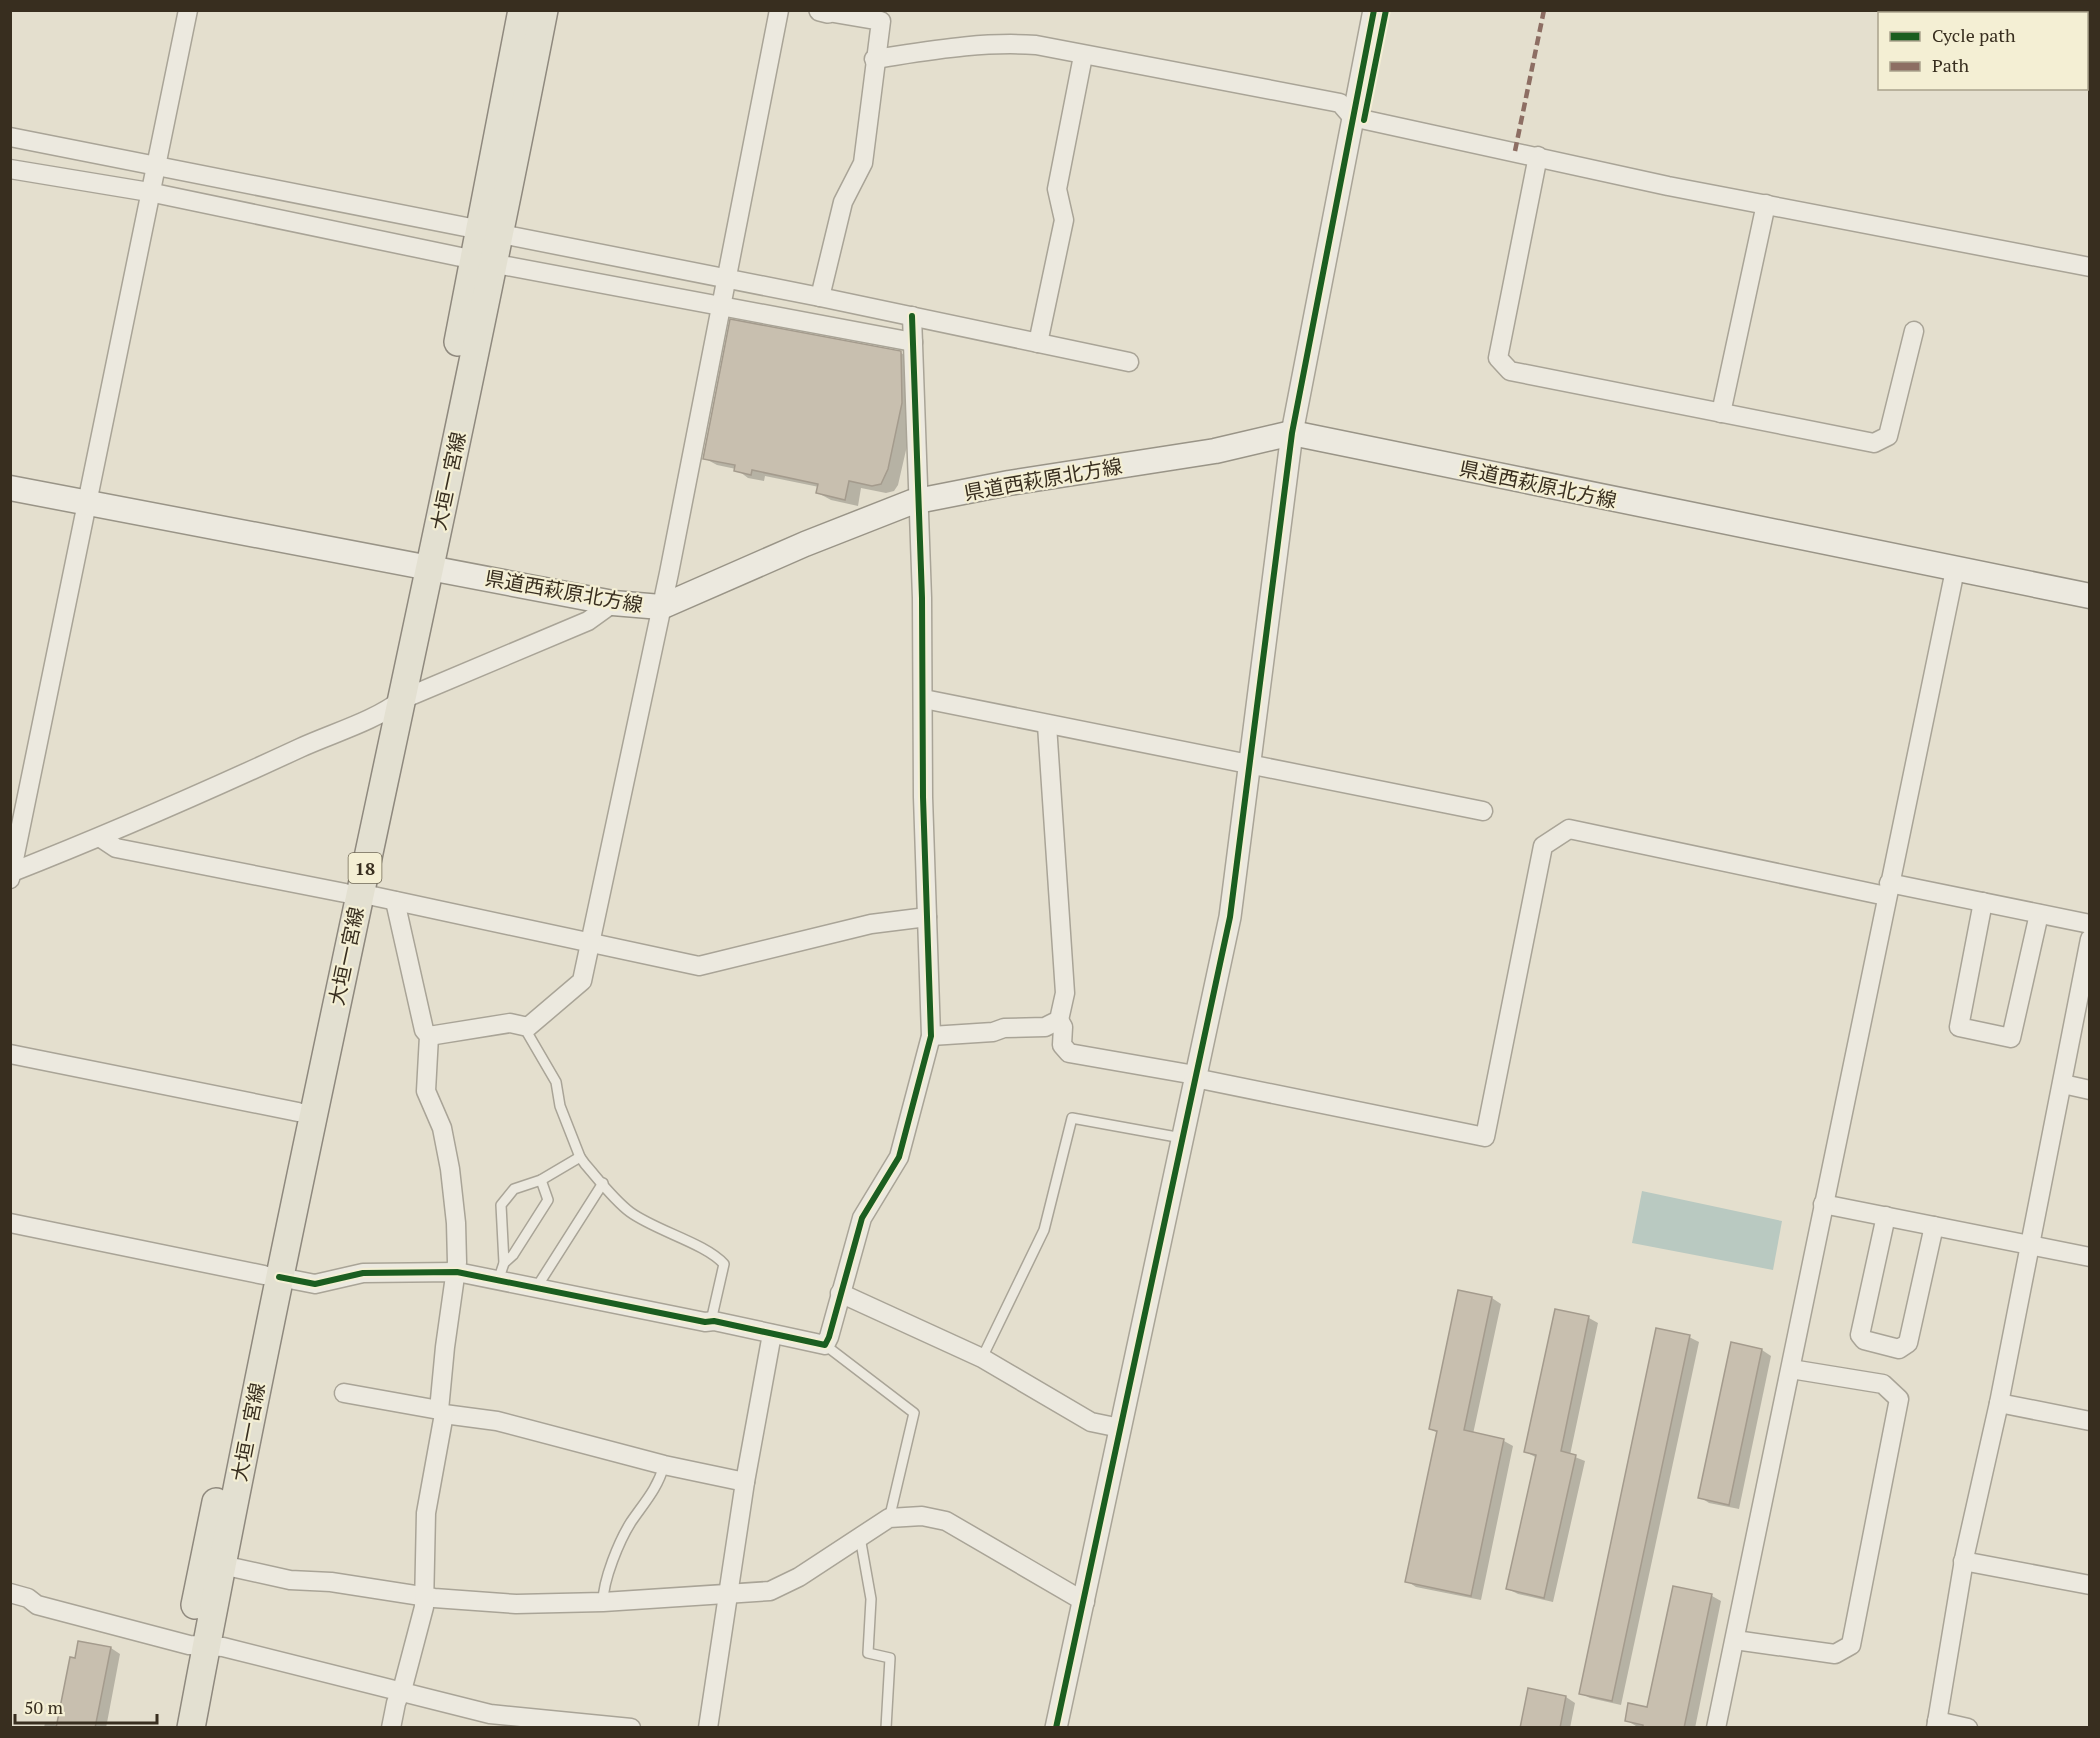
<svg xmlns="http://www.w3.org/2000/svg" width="2100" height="1738" font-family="'PT Serif','Noto Sans JP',serif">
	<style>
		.water { fill: #b9c9c1 }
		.shadow { fill: #0003 }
		.building { fill: #c8bfaf; stroke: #a49b8d; stroke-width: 1.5 }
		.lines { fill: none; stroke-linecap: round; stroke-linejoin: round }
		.service-casing { stroke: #a9a497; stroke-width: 12 }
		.minor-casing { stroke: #a9a497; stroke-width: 21 }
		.tertiary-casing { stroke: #a9a497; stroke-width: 24 }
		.secondary-casing { stroke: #999487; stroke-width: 27 }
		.primary-casing { stroke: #8f897e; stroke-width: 30 }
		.service { stroke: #ece9df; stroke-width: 9 }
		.minor { stroke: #ece9df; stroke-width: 18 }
		.tertiary { stroke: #ece9df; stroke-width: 21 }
		.secondary { stroke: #ece9df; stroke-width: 24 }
		.primary { stroke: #e3e0d1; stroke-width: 27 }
		.quiet { stroke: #8d6e63; stroke-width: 4.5; stroke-dasharray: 9 4.5; stroke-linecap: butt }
		.cycleway-casing { stroke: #f4efd4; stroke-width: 10 }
		.cycleway { stroke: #1b5e20; stroke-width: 6 }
		.labels { text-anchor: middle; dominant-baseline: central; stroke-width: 4.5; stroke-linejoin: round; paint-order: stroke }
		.shield { fill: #f4efd4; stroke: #706855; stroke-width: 1.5 }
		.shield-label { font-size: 18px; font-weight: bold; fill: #382e1f }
		.street-label { font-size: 20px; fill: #382e1f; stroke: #f4efd4 }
	</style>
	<rect width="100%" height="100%" fill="#e4dfce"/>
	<!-- water -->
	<path class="water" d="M1642 1191 1782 1221 1773 1270 1632 1243Z"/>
	<!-- shadow -->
	<g class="shadow">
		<path d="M901 353 914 360 915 411 898 485 894 491 886 493 861 488 858 506 831 500 818 493 819 487 765 476 764 481 748 478 736 469 717 465 704 458Z"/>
		<path d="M1492 1298 1501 1304 1473 1434 1504 1441 1513 1446 1481 1600 1416 1587 1407 1581 1438 1433 1430 1429Z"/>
		<path d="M1556 1311 1589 1318 1598 1323 1570 1455 1585 1461 1553 1602 1518 1594 1508 1589 1537 1458 1526 1452Z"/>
		<path d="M1689 1337 1699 1342 1621 1705 1590 1698 1580 1693Z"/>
		<path d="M1762 1350 1771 1356 1739 1509 1709 1503 1700 1497Z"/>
		<path d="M1674 1588 1712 1596 1721 1601 1695 1728 1636 1726 1626 1720 1648 1708Z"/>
		<path d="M111 1648 120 1654 106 1728H44L45 1722 58 1725 76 1659Z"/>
		<path d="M1566 1697 1575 1703 1570 1728H1522Z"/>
	</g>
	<!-- building -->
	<g class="building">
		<path d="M730 319 901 351 902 403 888 469 881 484 872 486 849 481 845 500 816 493 818 484 752 470 751 475 734 471 735 465 703 459Z"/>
		<path d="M1458 1290 1492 1297 1464 1430 1504 1439 1471 1596 1405 1582 1437 1431 1429 1429Z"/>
		<path d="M1555 1309 1589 1316 1561 1451 1576 1455 1544 1598 1506 1589 1536 1455 1524 1452Z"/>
		<path d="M1656 1328 1690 1335 1612 1701 1579 1694Z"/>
		<path d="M1731 1342 1762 1349 1729 1505 1698 1498Z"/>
		<path d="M1673 1586 1712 1594 1684 1728H1643V1725L1625 1721 1628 1703 1647 1707Z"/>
		<path d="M78 1641 111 1647 95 1728H56L70 1657 75 1658Z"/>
		<path d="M1528 1688 1566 1696 1560 1728H1520Z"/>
	</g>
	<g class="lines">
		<!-- service casing -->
		<g class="service-casing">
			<g id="service">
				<path d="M528 1027V1034L556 1082 560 1106 580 1157 585 1164C599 1180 613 1199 630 1212 656 1231 705 1243 724 1264L711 1321"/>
				<path d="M504 1263 513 1255 548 1200 541 1180"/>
				<path d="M498 1281 504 1263 501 1205 514 1189 541 1180 580 1157"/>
				<path d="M538 1290 540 1282 603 1183"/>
				<path d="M825 1345 914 1413 891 1511 893 1517"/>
				<path d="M982 1358 1044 1230 1072 1118 1182 1138"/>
				<path d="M860 1537 871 1599 868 1653 890 1658 886 1728"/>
				<path d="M603 1602C603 1580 619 1541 631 1522 644 1503 658 1488 664 1465"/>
			</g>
		</g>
		<!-- minor casing -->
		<g class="minor-casing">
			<g id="minor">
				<path d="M874 59C928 51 981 41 1036 45L1340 103 1352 117 1668 186 2090 267"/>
				<path d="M10 137 820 297 1129 362"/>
				<path d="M1538 156 1498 358 1510 371 1874 443 1888 436 1914 331"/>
				<path d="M10 169 149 192 475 260 913 342"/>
				<path d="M820 297 843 202 863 163 881 21 828 12"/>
				<path d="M1038 343 1064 220 1057 189 1083 56"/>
				<path d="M1721 413 1766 204"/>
				<path d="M924 699 1483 811"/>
				<path d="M101 838 116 848 345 893"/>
				<path d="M10 873C109 834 205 792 300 748 335 732 373 722 403 699L588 621 613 603"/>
				<path d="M10 879 188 10"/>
				<path d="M1889 883 2090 924"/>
				<path d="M359 893 699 966 871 924 927 917"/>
				<path d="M1983 902 1959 1027 2011 1038 2039 914"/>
				<path d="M1059 1020 1063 1027 1062 1045 1069 1053 1195 1075"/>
				<path d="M429 1036 510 1023 528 1027 582 981 669 573 779 10"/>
				<path d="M931 1036 993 1032 1004 1028 1045 1027 1059 1020 1065 993 1047 725"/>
				<path d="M10 1054 298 1112"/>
				<path d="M1195 1078 1485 1137 1543 846 1569 829 1886 896"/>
				<path d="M2063 1084 2090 1090"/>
				<path d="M1823 1204 2090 1257"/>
				<path d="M1886 1216 1860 1335 1864 1340 1899 1349 1908 1343 1934 1226"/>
				<path d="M10 1223 264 1275"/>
				<path d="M279 1277 315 1284 363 1273 457 1272 705 1322 714 1321 825 1345 829 1337 862 1218 899 1157 931 1036 923 797 922 598 912 316"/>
				<path d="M840 1293 982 1358 1091 1422 1120 1428"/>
				<path d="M344 1393 439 1410"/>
				<path d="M1999 1403 2090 1421"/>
				<path d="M444 1414 497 1421 664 1465 745 1482"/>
				<path d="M1963 1561 2090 1585"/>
				<path d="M222 1565 290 1580 331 1582 434 1598 516 1604 603 1602 770 1591 799 1577 889 1518 922 1516 946 1521 1085 1602"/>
				<path d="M10 1593 28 1598 37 1605 189 1645 223 1647 490 1714 631 1728"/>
				<path d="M1735 1640 1835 1654 1851 1645 1899 1399 1883 1384 1791 1369"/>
				<path d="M1937 1721 1968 1728"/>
				<path d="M391 1728 396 1703 404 1683 424 1607 426 1513 444 1414 439 1410 445 1347 457 1262 456 1223 450 1169 442 1128 426 1091 429 1036 424 1030 395 901"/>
				<path d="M708 1728 745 1482 772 1334"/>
				<path d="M1716 1728 1955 570"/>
				<path d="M1936 1728 1965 1554 1999 1403 2090 939"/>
			</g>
		</g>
		<!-- tertiary casing -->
		<g class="tertiary-casing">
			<g id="tertiary">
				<path d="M820 10 828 12"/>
				<path d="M1056 1728 1230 917 1292 433 1374 10"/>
			</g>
		</g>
		<!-- secondary casing -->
		<g class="secondary-casing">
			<path id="secondary" d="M10 488 613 603 661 607 805 544 912 502 1009 483 1215 451 1292 433 2090 596"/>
		</g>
		<!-- primary casing -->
		<g class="primary-casing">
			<g id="primary">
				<path d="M458 342 522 10"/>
				<path d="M195 1605 216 1502"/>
				<path d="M191 1728C298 1153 432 584 544 10"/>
			</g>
		</g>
		<!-- service -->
		<use href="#service" class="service"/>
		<!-- minor -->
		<use href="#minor" class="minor"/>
		<!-- tertiary -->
		<use href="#tertiary" class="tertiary"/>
		<!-- secondary -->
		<use href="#secondary" class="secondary"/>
		<!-- primary -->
		<use href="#primary" class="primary"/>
		<!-- quiet -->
		<path class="quiet" d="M1515 151 1544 10"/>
		<!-- cycleway casing -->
		<g class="cycleway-casing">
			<g id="cycleway">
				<path d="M1364 120 1386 10"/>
				<path d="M279 1277 315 1284 363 1273 457 1272 705 1322 714 1321 825 1345 829 1337 862 1218 899 1157 931 1036 923 797 922 598 912 316"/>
				<path d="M1056 1728 1230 917 1292 433 1374 10"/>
			</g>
		</g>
		<!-- cycleway -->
		<use href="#cycleway" class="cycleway"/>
	</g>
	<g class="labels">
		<!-- shield labels -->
		<rect class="shield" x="348.5" y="853" width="33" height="30" rx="4.5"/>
		<g class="shield-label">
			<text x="365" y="868">18</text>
		</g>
		<!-- street labels -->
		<g class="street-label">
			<text transform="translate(1043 479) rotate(-10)">県道西萩原北方線</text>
			<text transform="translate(448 481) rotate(-78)">大垣一宮線</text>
			<text transform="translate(1538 484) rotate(12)">県道西萩原北方線</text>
			<text transform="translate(564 591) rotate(10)">県道西萩原北方線</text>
			<text transform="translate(346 956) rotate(-78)">大垣一宮線</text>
			<text transform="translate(248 1432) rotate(-79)">大垣一宮線</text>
		</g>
	</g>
	<!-- border -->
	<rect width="2100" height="1738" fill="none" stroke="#382e1f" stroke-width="24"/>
	<!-- legend -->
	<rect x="1878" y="12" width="210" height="78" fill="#f4efd4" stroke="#a9a28c" stroke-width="1.5"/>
	<rect x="1890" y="32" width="30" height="9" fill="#1b5e20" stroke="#a9a28c" stroke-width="1.5"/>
	<text x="1932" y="42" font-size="18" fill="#382e1f">Cycle path</text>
	<rect x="1890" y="62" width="30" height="9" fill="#8d6e63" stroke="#a9a28c" stroke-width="1.5"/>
	<text x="1932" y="72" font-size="18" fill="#382e1f">Path</text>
	<!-- scale -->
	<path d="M15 1714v9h142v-9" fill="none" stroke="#382e1f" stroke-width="3"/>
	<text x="24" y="1714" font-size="18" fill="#382e1f" stroke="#f4efd4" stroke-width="4.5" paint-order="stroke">50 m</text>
</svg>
